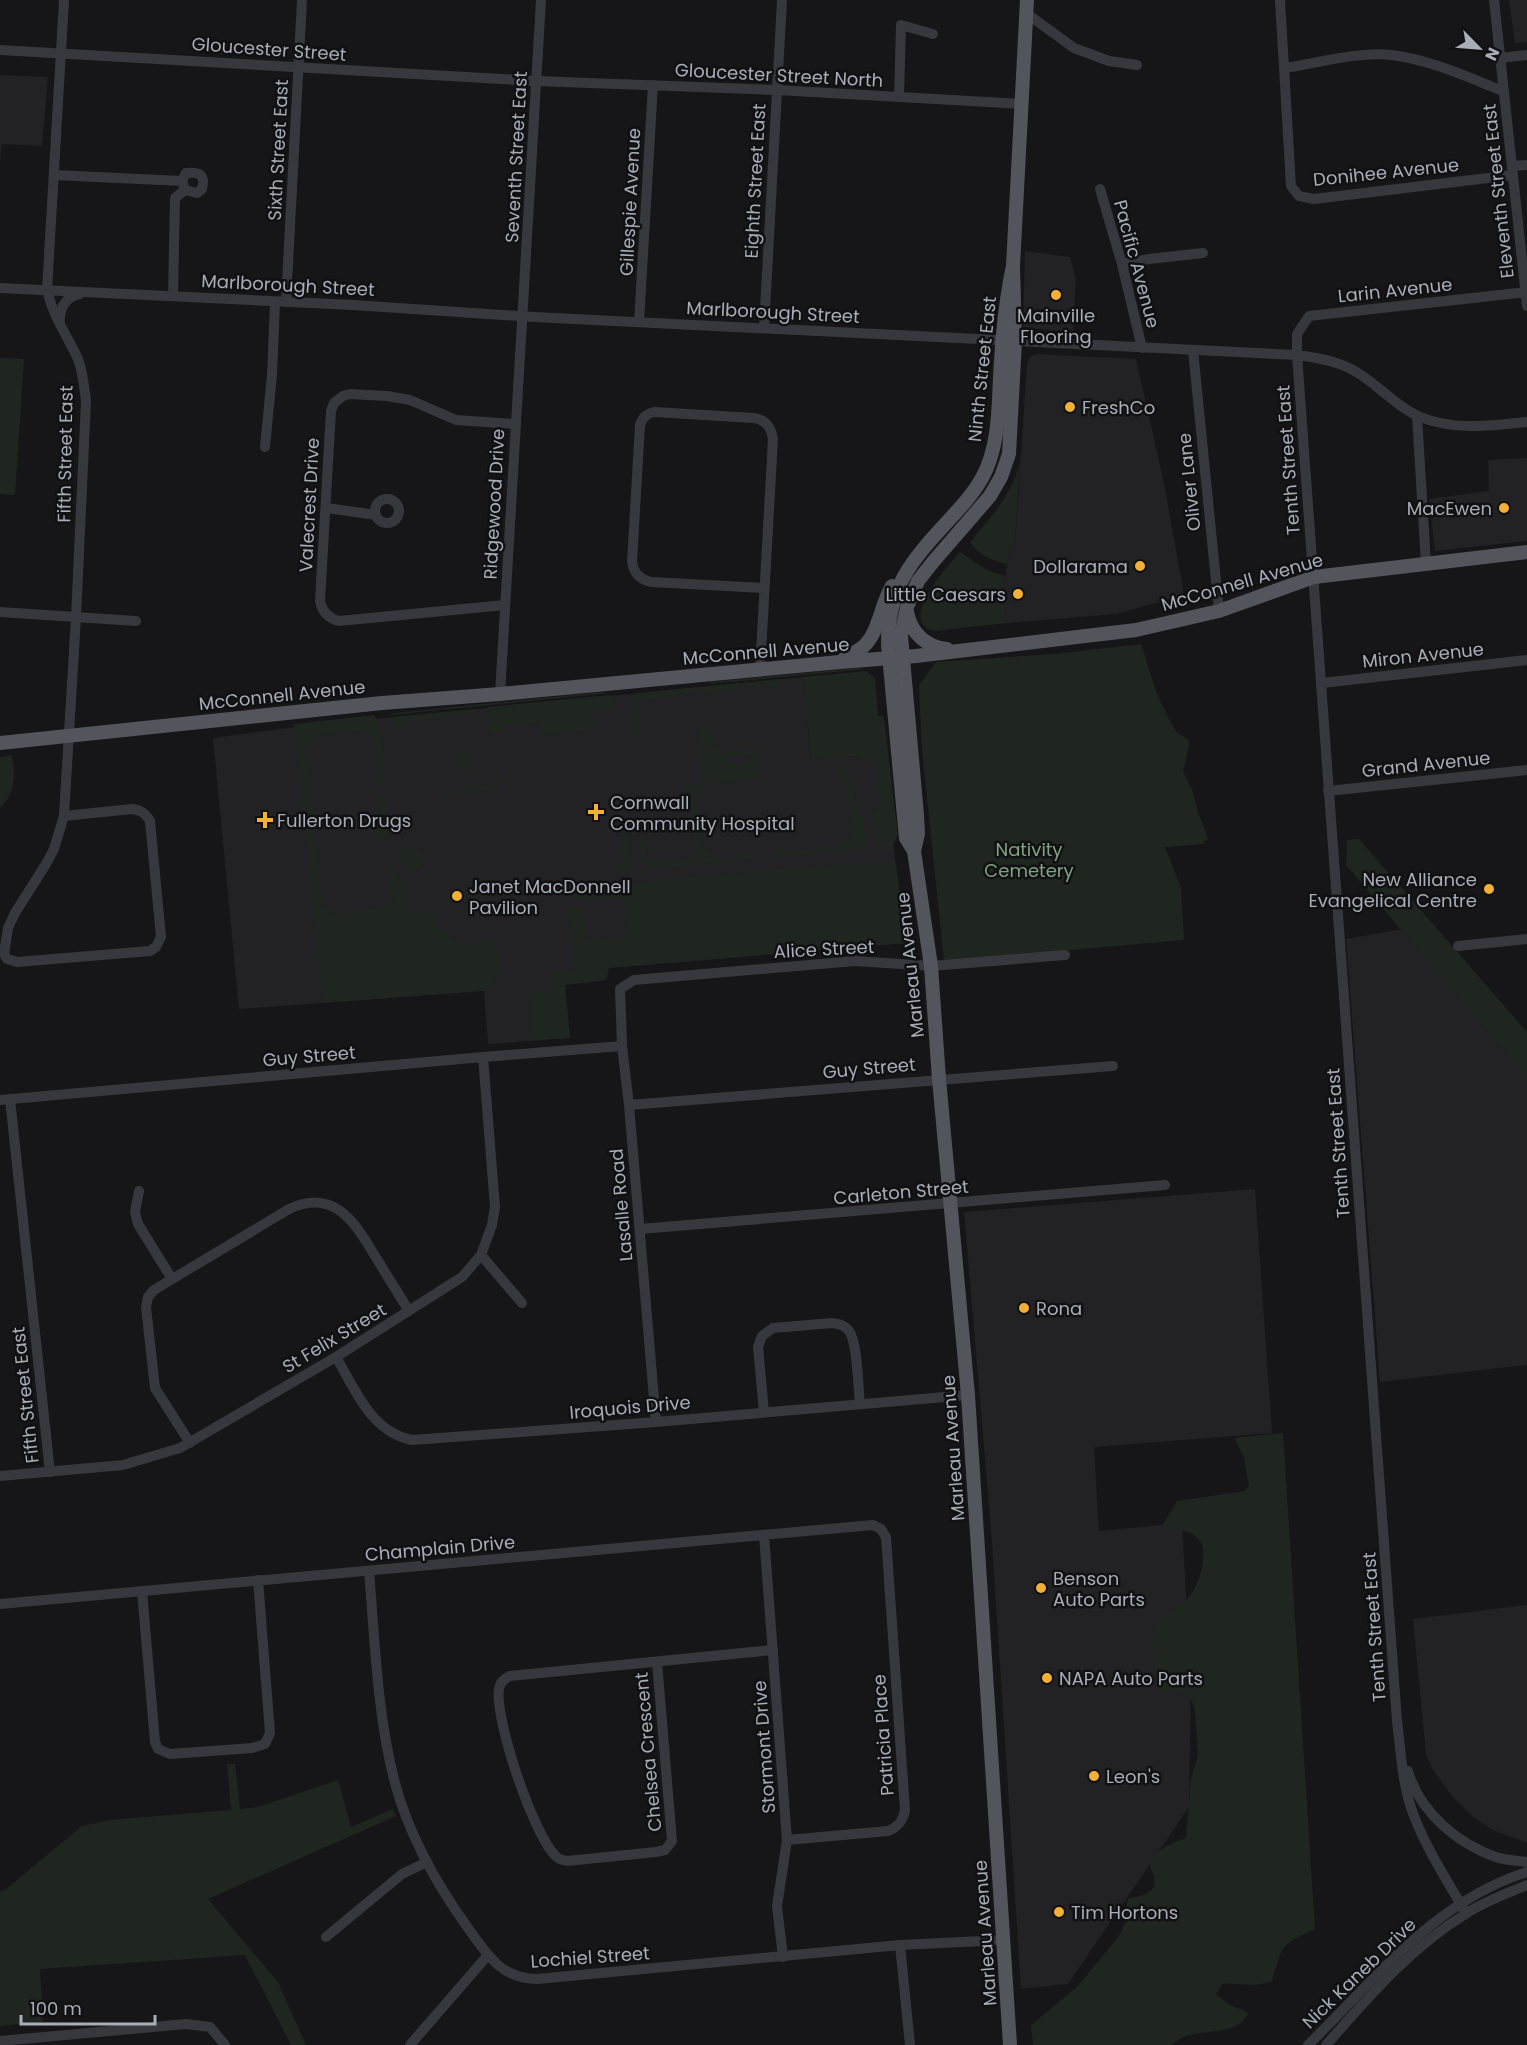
<svg xmlns="http://www.w3.org/2000/svg" width="1527" height="2045" font-family="Poppins,sans-serif">
	<style>
		.built { fill: #222225 }
		.green { fill: #1e261f }
		.lines { fill: none; stroke-linecap: round; stroke-linejoin: round }
		.minor { stroke: #37383d; stroke-width: 10 }
		.major { stroke: #53555c; stroke-width: 14 }
		.poi-dot { fill: #f2b134; stroke: #111113; stroke-width: 2 }
		.labels { text-anchor: middle; dominant-baseline: central; stroke-width: 5; stroke-linejoin: round; paint-order: stroke }
		.street-label { font-size: 18px; fill: #a8adb8; stroke: #111113 }
		.poi-label { font-size: 18px; fill: #a8adb8; stroke: #111113; text-anchor: start }
		.park-label { font-size: 18px; fill: #7fa381; stroke: #111113 }
	</style>
	<rect width="100%" height="100%" fill="#161618"/>
	<!-- built -->
	<g class="built">
		<path d="M1509 0H1527V42L1515 43Z"/>
		<path d="M0 75 48 77 42 146 2 144 0 162Z"/>
		<path d="M1025 251 1070 257 1076 279 1073 333 1023 327Z"/>
		<path d="M1035 354 1136 359 1164 483 1184 595 1116 614 1006 623 1004 586 1010 545 1015 543 1027 365 1029 358Z"/>
		<path d="M1527 458V541L1435 551 1429 499 1489 491 1488 460Z"/>
		<path d="M803 677 811 759 882 755 906 943 609 968 606 980 565 985 570 1038 488 1044 484 991 239 1009 213 738 294 727Z"/>
		<path d="M1403 929 1527 1076V1365L1380 1382 1346 939Z"/>
		<path d="M1255 1189 1272 1433 1094 1447 1099 1531 1182 1523 1191 1683 1189 1807 1068 1984 1021 1989 992 1541 964 1212Z"/>
		<path d="M1527 1605V1843L1493 1830 1472 1816 1451 1795 1432 1768 1426 1754 1413 1619Z"/>
	</g>
	<!-- green -->
	<g class="green">
		<path d="M0 358 24 359 15 495 0 494Z"/>
		<path d="M1020 462 1015 543 1010 545 1007 564C993 561 977 554 970 542 991 517 1012 495 1020 462Z"/>
		<path d="M960 552 987 570 1005 576 1004 586 1006 623 934 631C896 621 949 565 960 552Z"/>
		<path d="M1141 644 1157 694 1170 721 1177 733 1188 739 1189 746 1183 772 1192 789 1198 812 1208 838 1203 844 1165 847 1181 888 1184 940 944 961 922 749 919 685 936 662 1054 654Z"/>
		<path d="M858 668 866 669 710 684V682Z"/>
		<path d="M866 671 875 678 878 716H882L884 718 898 836C894 843 890 848 881 846L877 841 873 813 874 811 880 809 875 760H861L858 756 811 760 803 677Z"/>
		<path d="M781 679 779 682 784 687 788 696H785L784 688 782 686 773 688 765 685 755 689 753 686 743 685V683Z"/>
		<path d="M738 683 739 689 701 695 700 687Z"/>
		<path d="M698 687 695 694 636 700 640 735 632 736C634 724 631 699 638 693Z"/>
		<path d="M603 692 610 693 390 715 394 713Z"/>
		<path d="M609 695V697H614V705L609 710 592 712 593 728H589V730L541 735 539 722 501 726V732L491 734 488 707Z"/>
		<path d="M474 709V715L407 721V729L395 730 393 717Z"/>
		<path d="M374 715C386 736 380 760 381 782L377 786H373L371 781 379 780 375 737H367L366 730 318 735V742L307 744 322 906H330L331 914 386 908V902L393 901 397 896V892L406 891 409 911 433 913 434 924 459 945H468L489 939C492 941 494 943 496 946 502 956 497 982 490 990L323 1003 294 724Z"/>
		<path d="M710 725V730H714L716 747H721L722 752 758 749V755L728 756 731 764 744 767 743 759 759 758 761 779 704 784 703 792 696 793 697 797 685 799 684 786 697 784 702 779 698 731 701 726Z"/>
		<circle cx="464" cy="761" r="10"/>
		<path d="M12 755C15 777 16 791 0 808V757Z"/>
		<path d="M499 770 500 790 448 795 446 799 445 793 463 791V786L486 783 487 787H495L494 771Z"/>
		<path d="M843 770 849 773 852 778 855 812 862 814 866 840 865 846 857 849 772 856 769 846 771 852 845 845V838L852 836 846 778H836L835 772Z"/>
		<path d="M376 796H384L386 799 390 834 382 839 377 840 375 822 383 821 381 802H374L373 798Z"/>
		<path d="M697 800 702 851H709L711 858 757 854 758 851 756 858 656 869 645 866C639 856 638 835 640 823L645 819 662 817 665 824 643 826 646 859 654 858 655 862 696 857 692 822H688L686 801Z"/>
		<path d="M628 831 631 864 627 871 617 873 616 865 623 863 620 834Z"/>
		<path d="M1359 839 1527 1032V1077L1346 865 1347 840Z"/>
		<path d="M403 847C413 847 423 849 425 861L420 867 415 870 402 865 398 852 399 848Z"/>
		<path d="M387 857 394 872 406 881V889L395 890V896L390 899Z"/>
		<path d="M893 863 896 864 906 943 609 968 606 980 565 985 570 1038 531 1040 530 993 553 991 551 973 574 970 570 919H566V912L571 909H584L587 936 590 940 628 935 624 897 576 901 582 895 616 891 631 883 837 864Z"/>
		<path d="M1283 1433 1315 1929C1279 1946 1284 1943 1272 1981 1256 1988 1240 1983 1222 1984L1216 1994 1228 2004 1245 2011 1248 2014C1232 2042 1192 2023 1172 2045H1033L1031 2025 1077 1987 1119 1936 1127 1919V1903L1129 1898C1141 1896 1158 1894 1154 1876 1152 1871 1150 1867 1149 1862 1158 1849 1171 1843 1186 1838L1191 1778 1198 1756 1195 1711 1192 1701 1187 1695 1158 1690C1155 1674 1149 1640 1155 1625 1161 1612 1179 1608 1188 1598 1198 1588 1209 1554 1200 1541 1193 1530 1174 1528 1162 1526L1177 1501 1245 1491 1249 1486 1244 1457 1234 1438Z"/>
		<path d="M227 1764H235L240 1809 258 1807 338 1780 351 1827 393 1809 396 1816 208 1899 278 1982 306 2045H291L245 1955 40 1969 43 2022 0 2026V1891L5 1890 82 1826 110 1820 231 1810Z"/>
	</g>
	<g class="lines">
		<!-- minor -->
		<g class="minor">
			<path d="M1280 0 1291 186 1299 196 1314 199 1513 175"/>
			<path d="M1494 0 1527 306"/>
			<path d="M1026 13 1074 48 1109 61 1137 65"/>
			<path d="M0 50 536 81 777 90 1021 104"/>
			<path d="M1499 58 1527 55"/>
			<path d="M1285 68C1318 63 1360 51 1392 55 1431 60 1467 77 1503 91"/>
			<path d="M899 97 901 25 933 34"/>
			<path d="M1513 166 1527 165"/>
			<path d="M54 175 182 181 185 190 175 198 173 296"/>
			<path d="M182 181 186 173C199 172 206 174 202 189L197 193 185 190"/>
			<path d="M1100 189 1122 264 1142 348"/>
			<path d="M1122 264 1149 259 1203 253"/>
			<path d="M0 288 353 305 534 317 1297 355C1318 358 1339 361 1358 373 1378 385 1397 407 1418 416 1453 431 1490 426 1527 422"/>
			<path d="M286 302 302 0"/>
			<path d="M639 322 653 85"/>
			<path d="M60 324C59 309 64 297 80 294"/>
			<path d="M764 328 782 0"/>
			<path d="M1193 350 1219 611"/>
			<path d="M1417 416 1426 564"/>
			<path d="M265 447 272 375 275 302"/>
			<circle cx="387" cy="511" r="12"/>
			<path d="M327 508 376 515"/>
			<path d="M505 605 339 621C328 618 322 612 320 601L331 411 334 403 343 396 350 394 387 396 410 400 456 420 515 424"/>
			<path d="M0 612 136 621"/>
			<path d="M760 670 773 439C771 427 766 420 754 418L654 412C646 414 643 417 640 425L632 562C634 574 640 579 651 582L764 588"/>
			<path d="M1322 683 1527 660"/>
			<path d="M500 694 541 0"/>
			<path d="M1328 791 1527 770"/>
			<path d="M64 816 132 809C141 810 145 813 150 821L161 937 156 947 150 951 17 962 7 959 4 954 8 928 15 913 46 864 54 849 64 816 76 617 86 401C84 386 83 372 78 359 67 335 53 317 47 290L64 0"/>
			<path d="M1458 946 1527 939"/>
			<path d="M10 1099 50 1472"/>
			<path d="M0 1100 483 1057 622 1046"/>
			<path d="M629 1105 1113 1066"/>
			<path d="M139 1191 135 1212 138 1224 172 1279"/>
			<path d="M640 1229 1165 1185"/>
			<path d="M481 1255 522 1303"/>
			<path d="M336 1357C355 1389 371 1432 412 1440L656 1422 968 1395"/>
			<path d="M764 1412 758 1347 762 1336 773 1328 832 1323C839 1324 845 1325 849 1331 858 1343 858 1388 860 1404"/>
			<path d="M656 1422 629 1105 622 1046 620 989 634 980 855 961 931 966 1065 955"/>
			<path d="M190 1443 155 1388 146 1307 148 1297 154 1290 289 1209C334 1188 354 1221 375 1256 386 1274 398 1293 409 1311"/>
			<path d="M0 1476 123 1465 180 1448 336 1357 462 1277 481 1255 492 1225 495 1207 483 1057"/>
			<path d="M764 1535 787 1840 777 1906 783 1957"/>
			<path d="M369 1571C375 1641 377 1715 395 1783 409 1835 437 1885 468 1928 487 1955 502 1979 537 1979L900 1945 1004 1940"/>
			<path d="M142 1591 155 1742 158 1749 170 1754 252 1748 265 1744 270 1733 258 1580"/>
			<path d="M0 1604 873 1525 881 1529 886 1537 905 1810C903 1821 898 1827 888 1831L787 1840"/>
			<path d="M657 1662 672 1841 665 1850 656 1852 567 1861C563 1860 561 1860 558 1858 535 1841 494 1718 499 1689 500 1682 504 1679 510 1676L773 1650"/>
			<path d="M1408 1771C1420 1813 1459 1845 1499 1858 1508 1860 1518 1861 1527 1862"/>
			<path d="M1466 1913C1448 1882 1427 1850 1414 1816 1402 1786 1401 1752 1397 1721L1297 355V334L1309 316 1527 292"/>
			<path d="M326 1937 402 1874 427 1862"/>
			<path d="M900 1945 910 2045"/>
			<path d="M0 2041 186 2024 210 2027 225 2045"/>
			<path d="M410 2045 488 1955"/>
			<path d="M1308 2045C1376 1979 1433 1902 1527 1872"/>
			<path d="M1326 2045C1368 1998 1410 1948 1464 1915 1483 1902 1506 1894 1527 1885"/>
		</g>
		<!-- major -->
		<g class="major">
			<path d="M907 612C911 633 926 647 947 649"/>
			<path d="M844 659C850 654 858 652 864 646 879 632 881 604 892 586"/>
			<path d="M0 743 382 703 500 694 840 662 916 656 1136 630 1219 611 1314 577 1527 552"/>
			<path d="M914 851 918 834 917 815 901 636 907 607 918 581 933 562 990 496 1001 477 1009 454 1015 341 1013 266 1027 0"/>
			<path d="M1010 2045 968 1395 939 1079 931 966 914 851 906 838 888 644C888 587 911 561 948 521 961 507 973 494 982 478 1001 444 998 400 1001 361 1003 329 1006 298 1013 266"/>
		</g>
	</g>
	<!-- markers -->
	<g class="poi-dot">
		<circle cx="1056" cy="295" r="6"/>
		<circle cx="1070" cy="407" r="6"/>
		<circle cx="1504" cy="508" r="6"/>
		<circle cx="1140" cy="566" r="6"/>
		<circle cx="1018" cy="594" r="6"/>
		<path d="M593 803h6v6h6v6h-6v6h-6v-6h-6v-6h6z"/>
		<path d="M262 811h6v6h6v6h-6v6h-6v-6h-6v-6h6z"/>
		<circle cx="1489" cy="889" r="6"/>
		<circle cx="457" cy="896" r="6"/>
		<circle cx="1024" cy="1308" r="6"/>
		<circle cx="1041" cy="1588" r="6"/>
		<circle cx="1047" cy="1678" r="6"/>
		<circle cx="1094" cy="1776" r="6"/>
		<circle cx="1059" cy="1912" r="6"/>
	</g>
	<g class="labels">
		<!-- street labels -->
		<g class="street-label">
			<text transform="translate(269 49) rotate(4)">Gloucester Street</text>
			<text transform="translate(779 75) rotate(3)">Gloucester Street North</text>
			<text transform="translate(278 150) rotate(-87)">Sixth Street East</text>
			<text transform="translate(516 157) rotate(-87)">Seventh Street East</text>
			<text transform="translate(1386 172) rotate(-6)">Donihee Avenue</text>
			<text transform="translate(755 181) rotate(-87)">Eighth Street East</text>
			<text transform="translate(1498 191) rotate(-96)">Eleventh Street East</text>
			<text transform="translate(630 202) rotate(-87)">Gillespie Avenue</text>
			<text transform="translate(1137 264) rotate(75)">Pacific Avenue</text>
			<text transform="translate(288 285) rotate(3)">Marlborough Street</text>
			<text transform="translate(1395 290) rotate(-6)">Larin Avenue</text>
			<text transform="translate(773 312) rotate(3)">Marlborough Street</text>
			<text transform="translate(982 369) rotate(-84)">Ninth Street East</text>
			<text transform="translate(65 454) rotate(-89)">Fifth Street East</text>
			<text transform="translate(1288 460) rotate(-94)">Tenth Street East</text>
			<text transform="translate(1189 482) rotate(-96)">Oliver Lane</text>
			<text transform="translate(494 504) rotate(-87)">Ridgewood Drive</text>
			<text transform="translate(309 505) rotate(-87)">Valecrest Drive</text>
			<text transform="translate(1242 582) rotate(-16)">McConnell Avenue</text>
			<text transform="translate(766 651) rotate(-5)">McConnell Avenue</text>
			<text transform="translate(1423 655) rotate(-6)">Miron Avenue</text>
			<text transform="translate(282 695) rotate(-6)">McConnell Avenue</text>
			<text transform="translate(1426 764) rotate(-6)">Grand Avenue</text>
			<text transform="translate(824 949) rotate(-3)">Alice Street</text>
			<text transform="translate(910 965) rotate(-96)">Marleau Avenue</text>
			<text transform="translate(309 1056) rotate(-5)">Guy Street</text>
			<text transform="translate(869 1068) rotate(-5)">Guy Street</text>
			<text transform="translate(1338 1143) rotate(-94)">Tenth Street East</text>
			<text transform="translate(901 1192) rotate(-5)">Carleton Street</text>
			<text transform="translate(621 1205) rotate(-95)">Lasalle Road</text>
			<text transform="translate(334 1338) rotate(-31)">St Felix Street</text>
			<text transform="translate(25 1395) rotate(-96)">Fifth Street East</text>
			<text transform="translate(630 1407) rotate(-5)">Iroquois Drive</text>
			<text transform="translate(953 1448) rotate(-94)">Marleau Avenue</text>
			<text transform="translate(440 1548) rotate(-5)">Champlain Drive</text>
			<text transform="translate(1374 1627) rotate(-94)">Tenth Street East</text>
			<text transform="translate(883 1735) rotate(-94)">Patricia Place</text>
			<text transform="translate(764 1747) rotate(-94)">Stormont Drive</text>
			<text transform="translate(648 1752) rotate(-95)">Chelsea Crescent</text>
			<text transform="translate(985 1933) rotate(-94)">Marleau Avenue</text>
			<text transform="translate(590 1957) rotate(-4)">Lochiel Street</text>
			<text transform="translate(1359 1973) rotate(-44)">Nick Kaneb Drive</text>
		</g>
		<!-- poi labels -->
		<g class="poi-label">
			<text x="1056" y="315" text-anchor="middle">Mainville<tspan x="1056" dy="21">Flooring</tspan></text>
			<text x="1082" y="407">FreshCo</text>
			<text x="1492" y="508" text-anchor="end">MacEwen</text>
			<text x="1128" y="566" text-anchor="end">Dollarama</text>
			<text x="1006" y="594" text-anchor="end">Little Caesars</text>
			<text x="610" y="802">Cornwall<tspan x="610" dy="21">Community Hospital</tspan></text>
			<text x="277" y="820">Fullerton Drugs</text>
			<text x="1477" y="879" text-anchor="end">New Alliance<tspan x="1477" dy="21">Evangelical Centre</tspan></text>
			<text x="469" y="886">Janet MacDonnell<tspan x="469" dy="21">Pavilion</tspan></text>
			<text x="1036" y="1308">Rona</text>
			<text x="1053" y="1578">Benson<tspan x="1053" dy="21">Auto Parts</tspan></text>
			<text x="1059" y="1678">NAPA Auto Parts</text>
			<text x="1106" y="1776">Leon's</text>
			<text x="1071" y="1912">Tim Hortons</text>
		</g>
		<!-- park labels -->
		<g class="park-label">
			<text x="1029" y="849">Nativity<tspan x="1029" dy="21">Cemetery</tspan></text>
		</g>
	</g>
	<!-- north arrow -->
	<g transform="translate(1479 48) rotate(115)" stroke="#111113" stroke-width="4.5" paint-order="stroke">
	<path d="M0-4.5L10 22L0 15L-10 22Z" fill="#a8adb8"/>
	<text y="-9" font-size="16" font-weight="bold" text-anchor="middle" fill="#a8adb8">N</text>
	</g>
	<!-- scale -->
	<path d="M21 2015v9h134v-9" fill="none" stroke="#a8adb8" stroke-width="3"/>
	<text x="30" y="2015" font-size="18" fill="#a8adb8" stroke="#111113" stroke-width="4.5" paint-order="stroke">100 m</text>
</svg>
